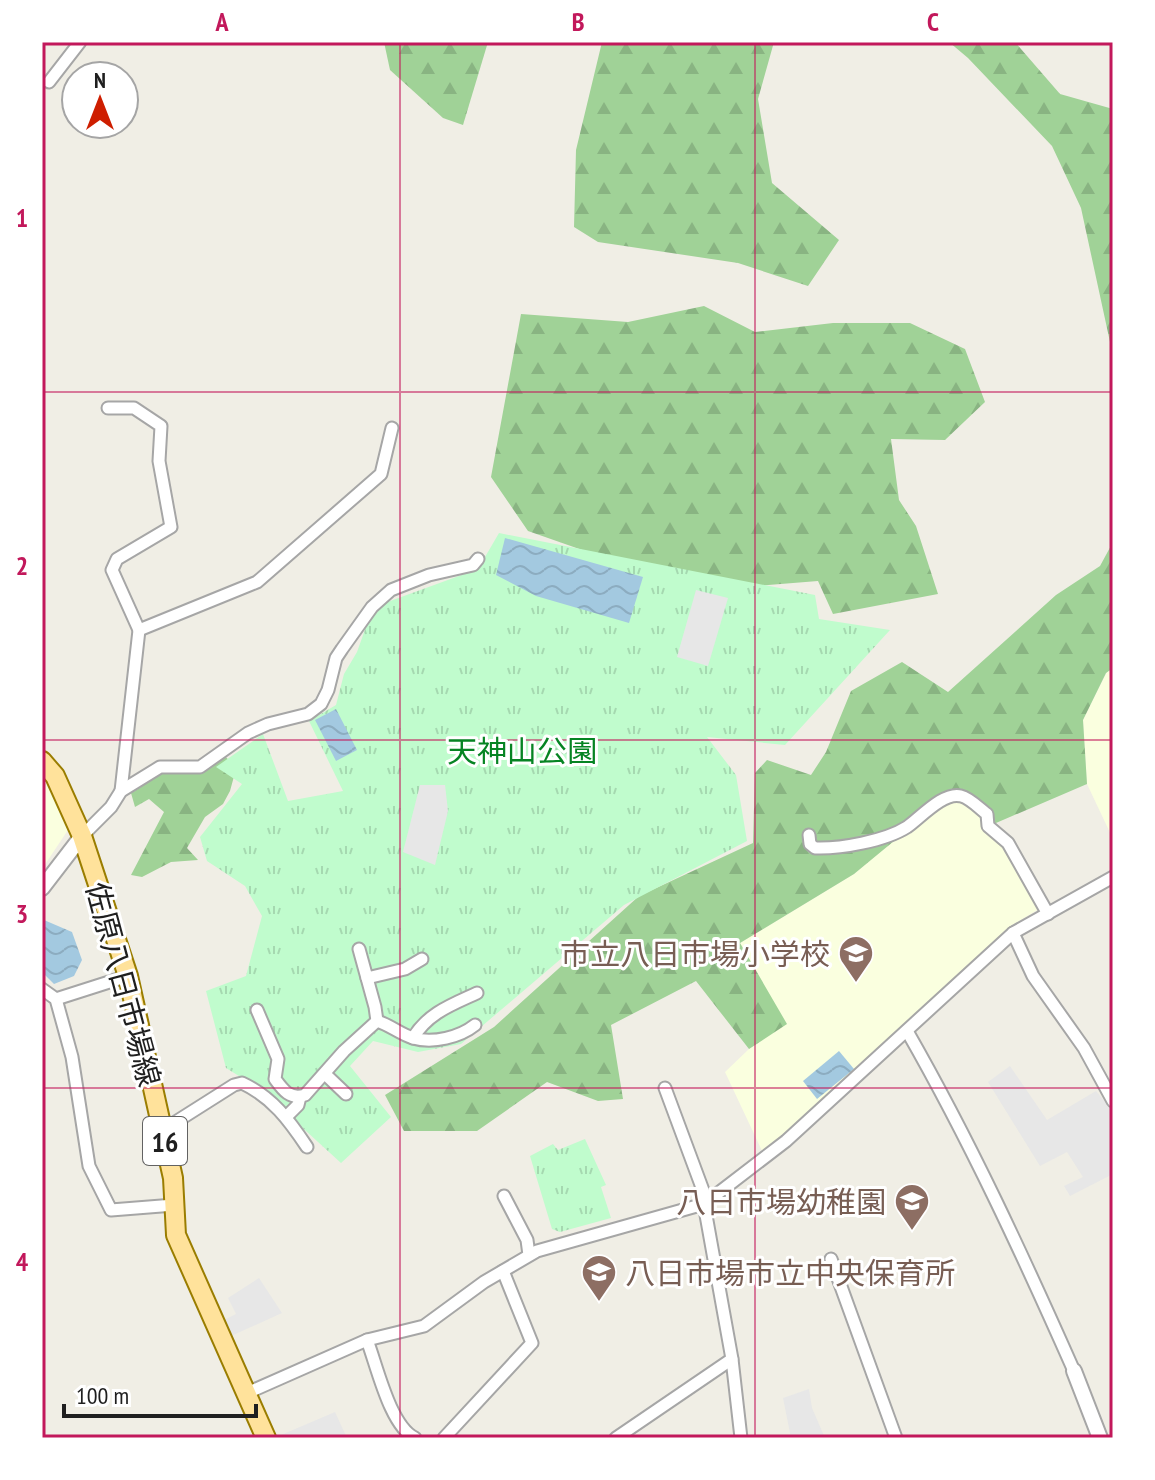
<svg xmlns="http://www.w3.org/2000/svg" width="1155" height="1480" font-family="'PT Sans Narrow','Noto Sans JP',sans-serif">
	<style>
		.education { fill: #faffdf }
		.forest { fill: url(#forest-firs) }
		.park { fill: url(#park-tufts) }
		.parking { fill: #e7e7e7 }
		.water { fill: url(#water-waves) }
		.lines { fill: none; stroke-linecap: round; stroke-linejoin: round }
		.minor-casing { stroke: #a6a6a6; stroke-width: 15 }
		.tertiary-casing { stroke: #a6a6a6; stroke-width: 18 }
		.primary-casing { stroke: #9a7d00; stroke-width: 22 }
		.minor { stroke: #fff; stroke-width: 11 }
		.tertiary { stroke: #fff; stroke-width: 14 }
		.primary { stroke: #ffe29b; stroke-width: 18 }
		.grid { fill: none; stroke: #c2185b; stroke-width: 2; stroke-opacity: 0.55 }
		.labels { text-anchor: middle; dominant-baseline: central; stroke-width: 6; stroke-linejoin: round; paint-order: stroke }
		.shield { fill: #fff; stroke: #626262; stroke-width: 2 }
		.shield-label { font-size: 28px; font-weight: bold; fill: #1f1f1f }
		.park-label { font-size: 30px; fill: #068423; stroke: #fff }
		.education-label { font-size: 30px; fill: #785e54; stroke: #fff; text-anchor: end }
		.street-label { font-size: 30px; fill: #1f1f1f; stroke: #fff }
		.neatline { fill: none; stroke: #c2185b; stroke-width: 3 }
		.grid-label { font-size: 26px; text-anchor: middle; font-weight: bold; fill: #c2185b }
	</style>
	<defs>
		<pattern id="forest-firs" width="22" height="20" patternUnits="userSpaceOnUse" patternTransform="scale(2)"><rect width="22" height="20" fill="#a0d297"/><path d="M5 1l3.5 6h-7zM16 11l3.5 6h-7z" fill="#89b482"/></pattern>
		<pattern id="park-tufts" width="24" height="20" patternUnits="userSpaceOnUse" patternTransform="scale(2)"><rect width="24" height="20" fill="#c0fccd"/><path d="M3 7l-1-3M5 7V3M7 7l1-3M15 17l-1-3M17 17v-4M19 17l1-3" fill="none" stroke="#a5d8b0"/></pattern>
		<pattern id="water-waves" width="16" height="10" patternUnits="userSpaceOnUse" patternTransform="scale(2)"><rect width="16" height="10" fill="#a3c9e0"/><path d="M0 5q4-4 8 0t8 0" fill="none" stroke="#8cacc0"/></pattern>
	</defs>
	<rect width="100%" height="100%" fill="#f0eee5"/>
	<!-- education -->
	<g class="education">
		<path d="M1113 668V839L1087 784 1083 720 1107 672Z"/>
		<path d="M42 775 68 830 42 869Z"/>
		<path d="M957 788 989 826 1039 909 1009 927 864 1064 763 1153 725 1072 749 1049 786 1024 740 943 854 874Z"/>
	</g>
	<!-- forest -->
	<g class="forest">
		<path d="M384 42H488L463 125 443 118 390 70Z"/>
		<path d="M602 42H774L758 99 772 183 839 240 808 286 738 263 598 242 574 227 576 150Z"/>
		<path d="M949 42H1015L1060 94 1113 109V344L1110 342 1081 208 1052 146 968 58Z"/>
		<path d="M704 306 755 332 833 323H910L965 349 985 402 945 440 891 439 899 500 916 526 938 594 833 614 818 581 731 588 585 551 528 531 491 477 521 314 628 322Z"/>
		<path d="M1113 542V668L1106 673 1083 720 1087 784 989 826 957 789 854 874 740 943 787 1024 749 1049 696 981 611 1025 623 1099 598 1101 547 1082 477 1131H404L385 1095 494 1027 639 896 753 843 755 773 767 760 811 775 826 752 851 691 902 662 948 692 1056 595 1100 566Z"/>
		<path d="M226 757 236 769 230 791 223 804 205 817 187 848 198 860 171 862 142 877 131 875 164 812 149 799 135 807 131 793C144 787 150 778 161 771Z"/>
	</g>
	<!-- park -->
	<g class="park">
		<path d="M499 533 815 595 819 619 890 630 785 745 707 737 736 775 747 841 624 905 461 1044 418 1052 373 1041 350 1066 391 1117 341 1163 260 1089 226 1068 206 991 246 976 262 916 245 886 207 861 200 837 242 784 216 767 263 734 288 801 343 791 309 721 336 705 344 674 357 652 367 624 382 604 478 569Z"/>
		<path d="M585 1139 606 1185 601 1187 611 1218 560 1232 552 1229 530 1156 553 1144 558 1150Z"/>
	</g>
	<!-- parking -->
	<g class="parking">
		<path d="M696 590 728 598 708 666 677 657Z"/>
		<path d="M420 785H445L448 811 435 865 403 852Z"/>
		<path d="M1010 1066 1047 1120 1096 1091 1113 1111V1174L1070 1196 1064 1186 1083 1177 1067 1152 1040 1166 988 1082Z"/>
		<path d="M259 1278 282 1313 231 1336 224 1320 236 1314 228 1298Z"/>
		<path d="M809 1389 812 1408 825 1438H791L783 1398Z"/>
		<path d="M335 1412 347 1438H274Z"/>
	</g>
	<!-- water -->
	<g class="water">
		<path d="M505 538 643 577 629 623 536 596 496 575Z"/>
		<path d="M336 709 357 750 336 761 315 720Z"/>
		<path d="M44 920 72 932 82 960 74 976 54 984 42 972Z"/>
		<path d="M839 1051 854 1069 817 1099 803 1081Z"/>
	</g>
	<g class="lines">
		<!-- minor casing -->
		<g class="minor-casing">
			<g id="minor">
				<path d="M49 82 80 42"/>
				<path d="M108 408H134L161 426 159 461 171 527 117 559 112 570 139 630 121 791"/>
				<path d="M139 630 257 582 381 474 392 428"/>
				<path d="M809 835 810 844 815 848C840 849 885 841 907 827 920 818 944 791 961 796 970 798 980 809 987 814L988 826 1008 843 1048 914"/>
				<path d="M82 836 111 807 121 791 160 767H200L248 733 268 724 308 714 321 704 328 690 336 658 342 649 372 607 391 590 429 575 473 565 478 559"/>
				<path d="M1013 933 1033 976 1084 1048 1113 1101"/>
				<path d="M359 949 375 1007 377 1021"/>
				<path d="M367 978 405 969 422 959"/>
				<path d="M42 989 56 999 72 1057 89 1166 111 1210 174 1205"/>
				<path d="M56 999 128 976"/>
				<path d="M257 1010 278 1059 275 1079C283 1090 290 1100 305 1095L344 1051 377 1021"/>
				<path d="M377 1021C390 1025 400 1034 413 1038 433 1044 460 1037 475 1025"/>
				<path d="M907 1031C970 1141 1023 1256 1074 1371"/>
				<path d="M413 1038C428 1013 451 1005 477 993"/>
				<path d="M325 1074 346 1094"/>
				<path d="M665 1088 704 1193V1204L732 1359 741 1438"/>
				<path d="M287 1116 298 1105 300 1097"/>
				<path d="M163 1130 234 1085 242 1083C272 1097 289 1120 307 1147"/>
				<path d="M504 1196 527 1240 529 1255"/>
				<path d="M831 1259 896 1438"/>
				<path d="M367 1340C377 1366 390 1426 415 1438"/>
				<path d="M247 1393 367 1340 424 1326 484 1282 537 1251 704 1204 786 1141 1013 933 1113 877"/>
				<path d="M444 1438 532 1343 503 1271"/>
				<path d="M616 1438 732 1359"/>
			</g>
		</g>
		<!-- tertiary casing -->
		<g class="tertiary-casing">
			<g id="tertiary">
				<path d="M42 888 82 836"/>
				<path d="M1074 1371 1100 1438"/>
			</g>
		</g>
		<!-- primary casing -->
		<g class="primary-casing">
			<path id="primary" d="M42 761 55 776 82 836 128 976 173 1178 176 1235 266 1438"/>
		</g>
		<!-- minor -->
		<use href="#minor" class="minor"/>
		<!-- tertiary -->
		<use href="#tertiary" class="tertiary"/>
		<!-- primary -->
		<use href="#primary" class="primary"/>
	</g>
	<!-- grid -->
	<path class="grid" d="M400 42V1438M755 42V1438M42 392H1113M42 740H1113M42 1088H1113"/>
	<!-- icons -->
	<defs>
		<g id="school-pin" transform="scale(1.8)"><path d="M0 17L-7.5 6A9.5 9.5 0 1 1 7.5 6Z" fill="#8d6e63" stroke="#fff"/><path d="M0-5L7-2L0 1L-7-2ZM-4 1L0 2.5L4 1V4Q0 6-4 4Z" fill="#fff"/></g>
	</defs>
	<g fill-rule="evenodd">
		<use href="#school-pin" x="856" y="953"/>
		<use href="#school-pin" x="912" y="1201"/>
		<use href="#school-pin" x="599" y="1272"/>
	</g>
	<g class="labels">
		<!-- shield labels -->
		<rect class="shield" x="143" y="1117" width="44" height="48" rx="6"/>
		<g class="shield-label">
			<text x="165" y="1141">16</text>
		</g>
		<!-- park labels -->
		<g class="park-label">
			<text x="522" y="750">天神山公園</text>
		</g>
		<!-- education labels -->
		<g class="education-label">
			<text x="830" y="953">市立八日市場小学校</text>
			<text x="886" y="1201">八日市場幼稚園</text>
			<text x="625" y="1272" text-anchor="start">八日市場市立中央保育所</text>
		</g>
		<!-- street labels -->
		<g class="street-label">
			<text transform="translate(124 984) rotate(75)">佐原八日市場線</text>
		</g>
	</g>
	<!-- border -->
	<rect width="1155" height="1480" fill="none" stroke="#ffffff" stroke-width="88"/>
	<!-- north arrow -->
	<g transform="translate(100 100)"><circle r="38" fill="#ffffff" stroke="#a5a5a5" stroke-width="2"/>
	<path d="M0-6L14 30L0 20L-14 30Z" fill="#ce1e00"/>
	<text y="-12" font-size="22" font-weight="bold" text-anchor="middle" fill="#1f1f1f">N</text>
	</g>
	<!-- scale -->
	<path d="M64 1404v12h192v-12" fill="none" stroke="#1f1f1f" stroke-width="4"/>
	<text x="76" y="1404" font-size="24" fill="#1f1f1f" stroke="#ffffff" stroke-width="6" paint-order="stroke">100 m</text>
	<rect x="44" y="44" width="1067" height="1392" class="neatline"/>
	<g class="grid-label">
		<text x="222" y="31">A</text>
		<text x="578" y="31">B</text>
		<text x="933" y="31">C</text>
		<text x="22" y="227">1</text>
		<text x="22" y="575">2</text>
		<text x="22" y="923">3</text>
		<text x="22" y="1271">4</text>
	</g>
</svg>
